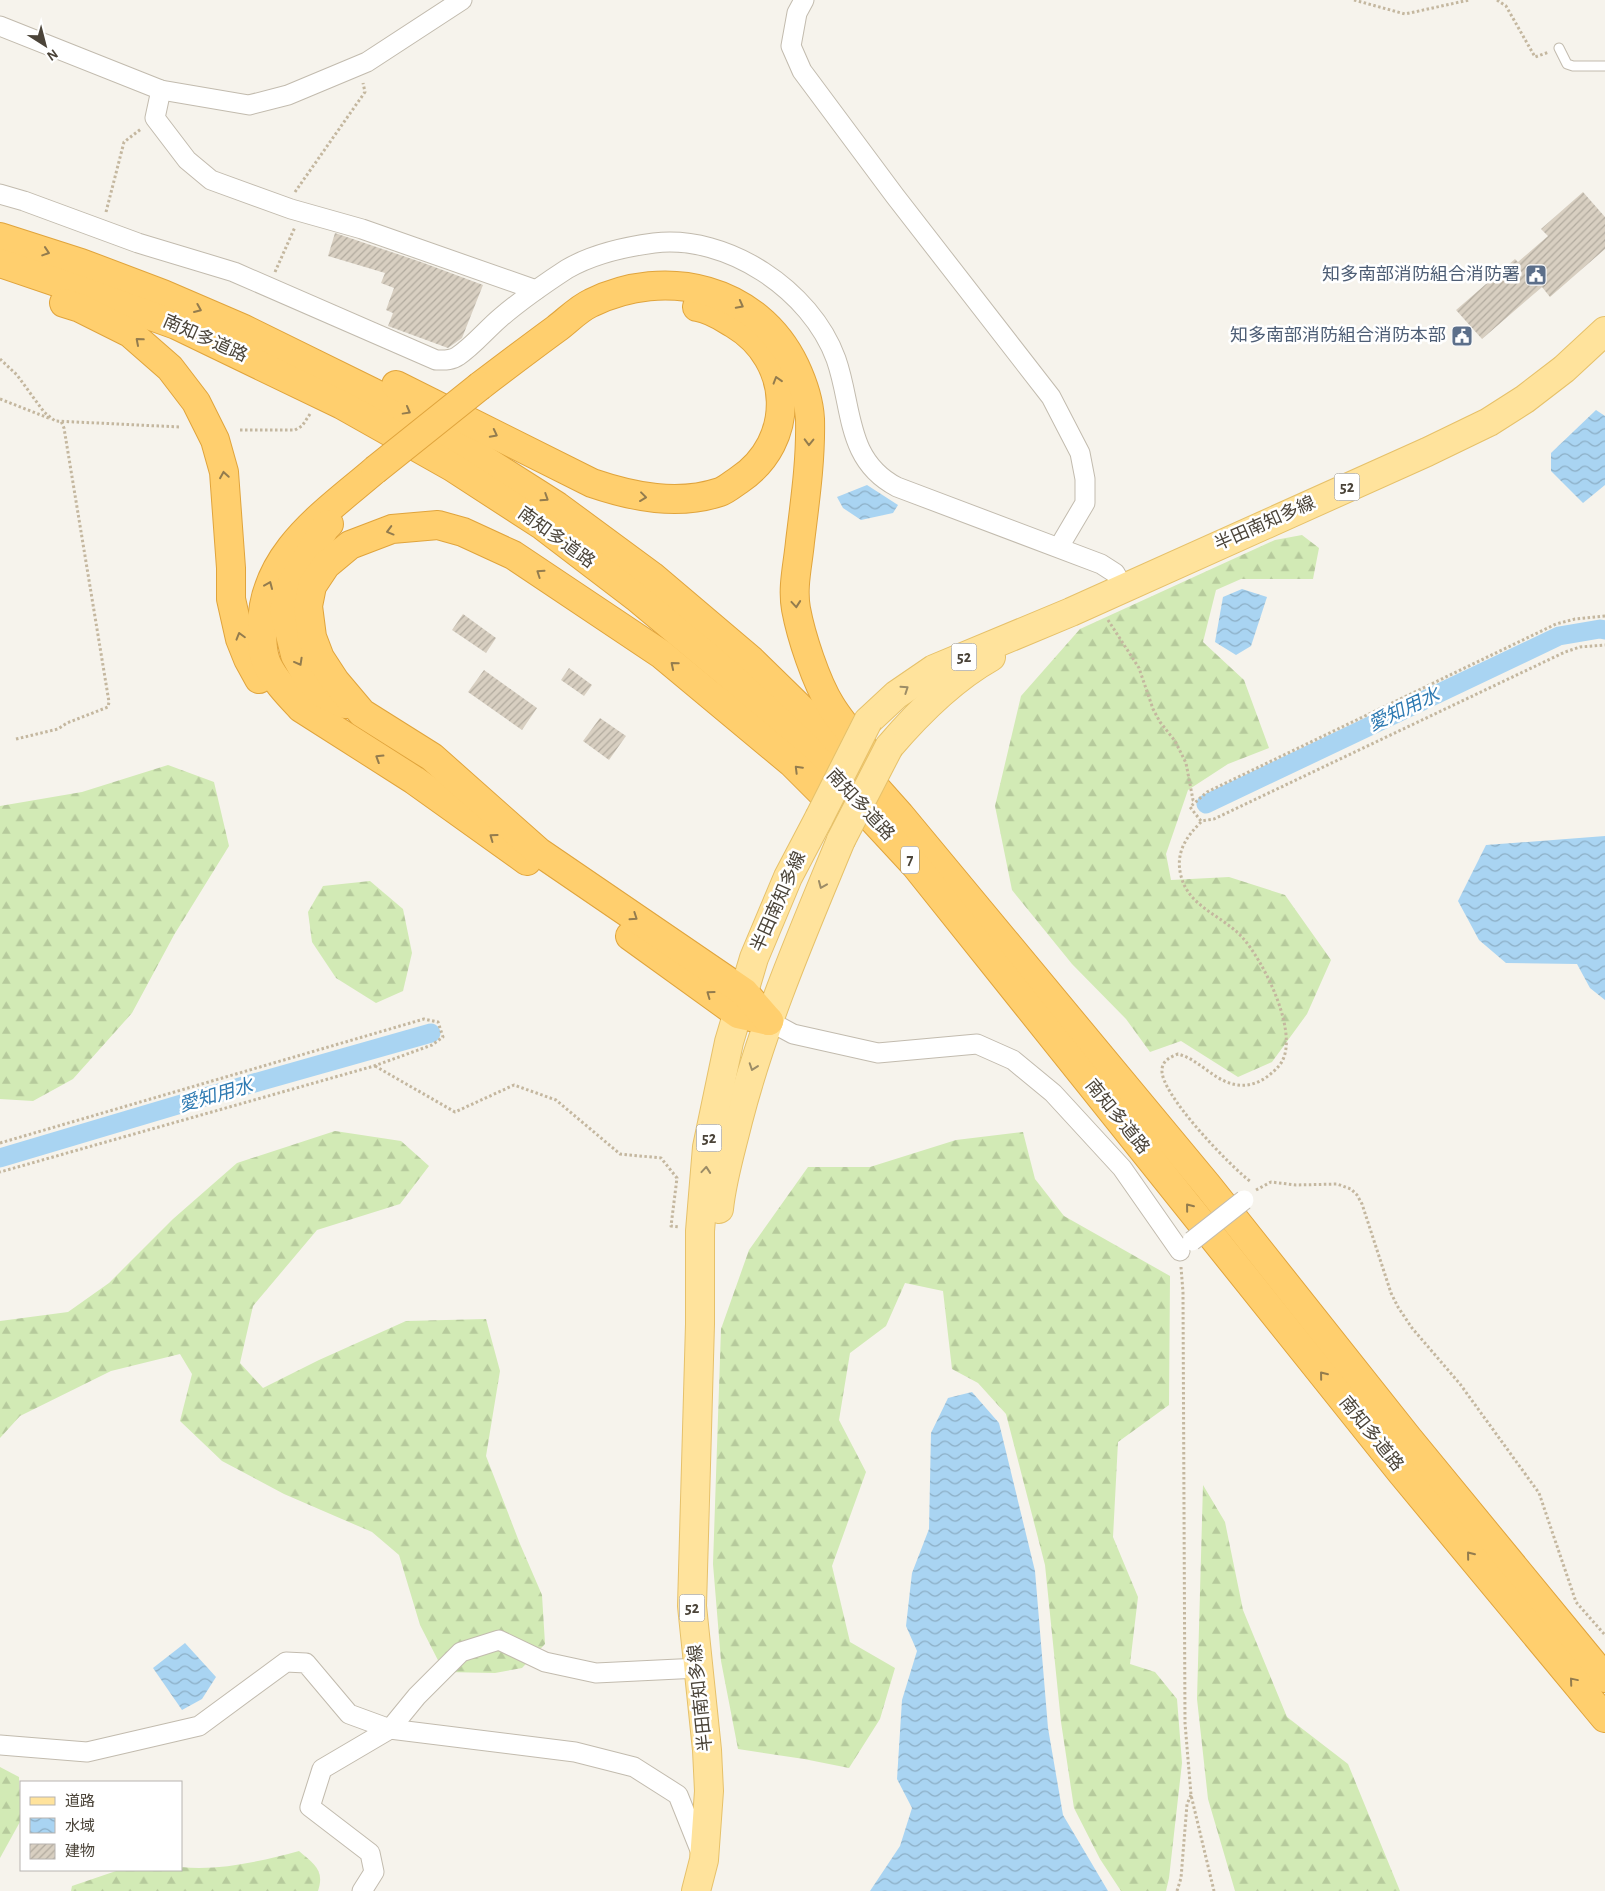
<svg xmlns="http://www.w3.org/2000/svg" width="1605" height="1891" font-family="'Alegreya Sans','Noto Sans JP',sans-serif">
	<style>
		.forest { fill: url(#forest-firs) }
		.water { fill: url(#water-waves) }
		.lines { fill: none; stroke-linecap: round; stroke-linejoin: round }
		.canal { stroke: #a9d4f2; stroke-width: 19 }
		.building { fill: url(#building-hatch) }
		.service-casing { stroke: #c2bbae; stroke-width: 11 }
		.minor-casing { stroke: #c2bbae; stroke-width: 21 }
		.primary-casing { stroke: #e6c16a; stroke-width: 30 }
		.motorway-casing { stroke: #e0a43c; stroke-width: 30 }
		.path { stroke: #c4b79f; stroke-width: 3; stroke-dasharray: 2.5 2.5; stroke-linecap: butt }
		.service { stroke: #fff; stroke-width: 9 }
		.minor { stroke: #fff; stroke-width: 19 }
		.primary { stroke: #ffe39c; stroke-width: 28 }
		.motorway { stroke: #ffcf6e; stroke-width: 28 }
		.minor-bridge-casing { stroke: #c2bbae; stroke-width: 21; stroke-linecap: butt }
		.primary-bridge-casing { stroke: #e6c16a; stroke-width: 30; stroke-linecap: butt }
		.motorway-bridge-casing { stroke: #e0a43c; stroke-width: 30; stroke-linecap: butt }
		.minor-bridge { stroke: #fff; stroke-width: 19 }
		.primary-bridge { stroke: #ffe39c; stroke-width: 28 }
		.motorway-bridge { stroke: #ffcf6e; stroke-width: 28 }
		.oneway { stroke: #937c4e }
		.oneway2 { stroke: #9c8c66 }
		.labels { text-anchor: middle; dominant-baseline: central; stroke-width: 5; stroke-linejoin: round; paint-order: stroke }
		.shield { fill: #fff; stroke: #817c74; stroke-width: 1 }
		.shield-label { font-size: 16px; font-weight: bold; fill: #4b4439 }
		.service-label { font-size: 18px; fill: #4e5e75; stroke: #fff; text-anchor: end }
		.street-label { font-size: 18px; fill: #4b4439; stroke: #fff }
		.water-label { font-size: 19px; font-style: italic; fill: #2e7ab2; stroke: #fff }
	</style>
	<defs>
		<pattern id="forest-firs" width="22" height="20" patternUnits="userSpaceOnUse" patternTransform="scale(1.25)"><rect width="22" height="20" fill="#d2eab5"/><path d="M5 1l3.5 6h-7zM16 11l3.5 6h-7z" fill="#b6ca9c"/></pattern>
		<pattern id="water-waves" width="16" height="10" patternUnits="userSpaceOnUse" patternTransform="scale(1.25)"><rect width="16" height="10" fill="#a9d4f2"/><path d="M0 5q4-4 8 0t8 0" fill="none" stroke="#8caec5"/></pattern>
		<pattern id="building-hatch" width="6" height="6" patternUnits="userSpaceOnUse" patternTransform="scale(1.25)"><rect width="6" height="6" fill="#d8cfc1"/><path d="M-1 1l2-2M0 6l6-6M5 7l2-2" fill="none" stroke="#b1aa9e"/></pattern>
	</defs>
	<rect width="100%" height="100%" fill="#f6f3ec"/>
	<!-- forest -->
	<g class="forest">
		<path d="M1302 535 1319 548 1313 579H1241L1216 590 1203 642 1244 680 1269 748 1228 764 1188 790 1166 854 1171 880 1229 877 1285 895 1331 960 1307 1014 1272 1062 1238 1077 1181 1041 1150 1052 1126 1019 1072 964 1012 890 995 806 1021 696 1080 629 1275 540Z"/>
		<path d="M168 765 214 782 229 846 174 935 132 1013 73 1079 33 1101 0 1099V806L82 792Z"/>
		<path d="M370 881 403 909 412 953 403 991 376 1003 336 978 312 942 308 912 323 886Z"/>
		<path d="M335 1131 401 1141 429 1166 400 1204 317 1230 253 1306 240 1363 263 1388 319 1360 406 1321 486 1319 500 1371 486 1456 520 1544 542 1595 545 1644 522 1668 495 1673 444 1672 420 1625 399 1555 372 1532 284 1494 222 1461 180 1421 192 1374 180 1354 111 1371 20 1416 0 1438V1321L68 1312 109 1283 173 1219 237 1163Z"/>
		<path d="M1023 1132 1035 1179 1064 1216 1170 1276 1169 1405 1118 1442 1113 1537 1138 1597 1130 1664 1155 1672 1177 1699 1182 1763 1169 1878 1166 1891H1121L1100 1859 1074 1808 1061 1722 1045 1565 1006 1414 978 1383 952 1369 943 1291 905 1283 886 1326 850 1353 839 1420 866 1472 832 1566 850 1642 895 1668 880 1719 849 1768 804 1759 738 1749 721 1661 713 1564 721 1329 749 1250 808 1167H870L956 1140Z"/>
		<path d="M1203 1485 1225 1522 1243 1610 1287 1717 1348 1764 1400 1891H1235L1208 1799 1197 1699Z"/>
		<path d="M0 1767 19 1777 21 1820 0 1858Z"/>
		<path d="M299 1851C314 1864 325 1870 318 1891H71L72 1886 119 1870H181V1867C220 1871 262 1861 299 1851Z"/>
	</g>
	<!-- water -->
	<g class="water">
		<path d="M1596 410 1605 416V485L1583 503 1551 471V453Z"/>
		<path d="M867 485 898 505 893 513 861 520 843 508 837 497Z"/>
		<path d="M1242 589 1267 597 1251 646 1236 655 1215 642 1223 597Z"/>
		<path d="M1605 836V1000L1590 988 1577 964 1506 963 1479 940 1458 901 1486 845Z"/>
		<path d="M972 1392 999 1423 1035 1571 1048 1728 1063 1815 1108 1891H870L900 1846 912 1808 897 1779 902 1700 917 1651 906 1626 912 1573 929 1529 931 1433 948 1398Z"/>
		<path d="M185 1643 216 1677 202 1699 182 1710 153 1668Z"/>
	</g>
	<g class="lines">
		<!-- canal -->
		<g class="canal">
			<path d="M1206 804 1559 636 1600 629 1605 630"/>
			<path d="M0 1158 208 1096 431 1033"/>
		</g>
	</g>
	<!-- building -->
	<g class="building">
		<path d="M1583 192 1605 217V249L1550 297 1542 287 1482 339 1456 310 1515 259 1518 262 1548 236 1541 229Z"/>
		<path d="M335 233 421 262 483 285 462 338 448 348 388 326 393 313 386 310 394 288 381 283 385 273 328 256Z"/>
		<path d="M463 614 496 638 486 653 452 630Z"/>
		<path d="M569 668 592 685 584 696 561 680Z"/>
		<path d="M484 670 537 708 522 730 468 692Z"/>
		<path d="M600 718 626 736 609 760 583 741Z"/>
	</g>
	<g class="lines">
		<!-- service casing -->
		<g class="service-casing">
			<path id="service" d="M1559 48 1567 64 1573 66H1605"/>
		</g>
		<!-- minor casing -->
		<g class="minor-casing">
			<g id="minor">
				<path d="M804 0 797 13 791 46 802 71 895 196 1051 397 1080 453 1085 479V503L1059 547"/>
				<path d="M0 26 161 90 249 105 288 95 367 62 462 0"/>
				<path d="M161 90 155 118 187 160 211 180 291 209 362 229 536 290"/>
				<path d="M0 194 24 201 138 243 234 272 436 360C444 360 451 361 458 356 473 346 486 330 500 318 521 300 544 284 567 269 593 254 624 247 654 243 727 234 811 290 836 359 853 407 845 460 897 487L1101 564 1115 573 1123 587"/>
				<path d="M769 1021 793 1034 878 1053 977 1044 1013 1060 1053 1093 1122 1168 1180 1251"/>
				<path d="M0 1745 87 1752 199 1726 286 1662 306 1663 349 1714 390 1729 575 1752 634 1767 678 1795 702 1855"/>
				<path d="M362 1891 374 1872 370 1853 310 1807 322 1769 390 1729 417 1696 461 1652 499 1640 545 1662 596 1673 699 1668"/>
			</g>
		</g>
		<!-- primary casing -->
		<g class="primary-casing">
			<g id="primary">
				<path d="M868 721 896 695 934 669 1071 612 1427 452 1489 422 1525 399 1564 369 1605 331"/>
				<path d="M889 747C918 713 952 679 991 657"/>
				<path d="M719 1209C722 1179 731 1150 738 1121 763 1024 803 932 841 840"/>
				<path d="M696 1891 704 1860 709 1791 707 1750 692 1606 700 1324V1231L707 1147 729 1042 754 958 788 877 819 818"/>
			</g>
		</g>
		<!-- motorway casing -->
		<g class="motorway-casing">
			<g id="motorway">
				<path d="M0 237 81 263 163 294 242 328 372 392 414 415 557 506 652 576 751 660 834 741 900 815 1208 1186 1408 1438 1605 1678"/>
				<path d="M0 263 68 286 176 325 342 405 452 467 543 526 636 597 727 673 802 743 915 865 1400 1471 1605 1718"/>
				<path d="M64 303 80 308 130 333 170 368 196 402 215 440 224 472 231 568V599L240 639 248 659 259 679"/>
				<path d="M396 385 592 483C633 497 678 506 720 492 726 490 733 484 739 480 797 441 794 360 734 324 722 317 711 309 697 307"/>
				<path d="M480 386C505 367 530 348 556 329 567 321 578 309 591 303 666 266 758 288 795 366 803 383 809 400 810 419 811 460 805 501 800 542 798 564 792 587 796 609 801 636 816 682 831 706 842 724 857 740 870 756"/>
				<path d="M375 470C325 513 261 554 262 629 262 641 262 655 268 666 276 682 289 695 301 708L414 780 527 861"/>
				<path d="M329 524 325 528 291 585 284 610 295 655 308 678 322 693 345 704"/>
				<path d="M630 936 738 1014 769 1021"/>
				<path d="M769 1021 744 992 539 852 432 757 362 713 335 681 320 658 312 637 308 606 312 586 326 565 350 545 392 529 438 525 463 532 513 555 661 654 792 763 844 815"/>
			</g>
		</g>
		<!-- path -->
		<g class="path">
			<path d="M1354 0 1405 14 1469 0"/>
			<path d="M1497 0 1506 6 1535 57 1549 52"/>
			<path d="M295 192 365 92 363 83"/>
			<path d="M106 212 124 142 141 129"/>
			<path d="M275 272 295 227"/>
			<path d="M0 359 17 375 44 412 55 421 180 427"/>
			<path d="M0 399 51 419"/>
			<path d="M240 430H295L302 426 310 414"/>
			<path d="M1605 616 1575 619 1556 624 1207 792 1190 807 1201 821 1214 819 1565 652 1580 647 1605 645"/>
			<path d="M1108 620 1139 668 1153 709 1160 722 1175 741 1186 763 1193 800 1195 802"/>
			<path d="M16 739 58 729 67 723 108 707 109 702 64 428 61 421"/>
			<path d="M1201 822C1186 837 1175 853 1181 876 1189 907 1221 915 1241 936 1263 959 1304 1040 1278 1067 1268 1078 1254 1087 1238 1085 1214 1082 1201 1060 1178 1054 1171 1057 1163 1060 1162 1069 1159 1093 1231 1167 1251 1182"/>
			<path d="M375 1066 455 1112 514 1085 556 1100 620 1154 661 1158 677 1178 671 1226 679 1227"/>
			<path d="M0 1143 424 1019 438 1022 443 1037 432 1045 374 1066 0 1172"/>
			<path d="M1256 1190 1271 1182 1296 1185 1337 1184 1351 1189 1357 1195 1362 1204 1391 1293 1398 1307 1412 1328 1460 1384 1539 1493 1576 1602 1605 1635"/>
			<path d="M1181 1267 1183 1292 1185 1723 1191 1795 1214 1891"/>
			<path d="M1177 1891 1181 1878 1187 1804 1191 1795"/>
		</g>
		<!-- service -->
		<use href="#service" class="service"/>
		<!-- minor -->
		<use href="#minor" class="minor"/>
		<!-- primary -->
		<use href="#primary" class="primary"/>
		<!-- motorway -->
		<use href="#motorway" class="motorway"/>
		<!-- minor-bridge casing -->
		<g class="minor-bridge-casing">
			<path id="minor-bridge" d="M1192 1241 1244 1200"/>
		</g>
		<!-- primary-bridge casing -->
		<g class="primary-bridge-casing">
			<g id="primary-bridge">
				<path d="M819 818 868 721"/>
				<path d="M841 840 889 747"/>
			</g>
		</g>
		<!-- motorway-bridge casing -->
		<g class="motorway-bridge-casing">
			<path id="motorway-bridge" d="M375 470 480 386"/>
		</g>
		<!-- minor-bridge -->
		<use href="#minor-bridge" class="minor-bridge"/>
		<!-- primary-bridge -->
		<use href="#primary-bridge" class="primary-bridge"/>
		<!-- motorway-bridge -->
		<use href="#motorway-bridge" class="motorway-bridge"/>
	</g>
	<!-- one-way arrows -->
	<defs><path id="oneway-chevron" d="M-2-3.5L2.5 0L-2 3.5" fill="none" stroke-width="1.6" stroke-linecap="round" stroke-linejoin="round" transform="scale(1.25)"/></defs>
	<g class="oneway">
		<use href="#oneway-chevron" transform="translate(46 252) rotate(18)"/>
		<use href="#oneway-chevron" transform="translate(740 305) rotate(28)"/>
		<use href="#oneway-chevron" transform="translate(198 309) rotate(23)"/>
		<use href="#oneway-chevron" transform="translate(139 341) rotate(-139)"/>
		<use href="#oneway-chevron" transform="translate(777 380) rotate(-107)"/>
		<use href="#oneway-chevron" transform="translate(407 411) rotate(29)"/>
		<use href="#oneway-chevron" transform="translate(494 434) rotate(27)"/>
		<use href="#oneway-chevron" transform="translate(809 442) rotate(91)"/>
		<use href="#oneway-chevron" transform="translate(224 475) rotate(-99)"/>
		<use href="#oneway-chevron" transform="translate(643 497) rotate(7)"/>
		<use href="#oneway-chevron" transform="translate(545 498) rotate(33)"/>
		<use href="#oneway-chevron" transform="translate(390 531) rotate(165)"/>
		<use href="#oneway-chevron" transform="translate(540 573) rotate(-146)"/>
		<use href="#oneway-chevron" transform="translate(269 585) rotate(-67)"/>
		<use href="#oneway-chevron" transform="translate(796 604) rotate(85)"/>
		<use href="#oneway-chevron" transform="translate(240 636) rotate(-106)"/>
		<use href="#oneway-chevron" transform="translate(299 662) rotate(61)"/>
		<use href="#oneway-chevron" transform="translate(674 665) rotate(-140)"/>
		<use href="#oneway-chevron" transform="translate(379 758) rotate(-148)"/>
		<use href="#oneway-chevron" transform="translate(798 769) rotate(-135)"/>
		<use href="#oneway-chevron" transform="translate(493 837) rotate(-144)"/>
		<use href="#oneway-chevron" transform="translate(634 917) rotate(34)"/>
		<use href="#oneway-chevron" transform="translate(710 994) rotate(-144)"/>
		<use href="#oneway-chevron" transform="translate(1189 1207) rotate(-129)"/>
		<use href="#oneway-chevron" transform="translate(1323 1375) rotate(-129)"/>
		<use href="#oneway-chevron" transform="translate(1470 1555) rotate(-129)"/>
		<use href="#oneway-chevron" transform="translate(1573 1681) rotate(-130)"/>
	</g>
	<g class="oneway2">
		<use href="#oneway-chevron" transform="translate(905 689) rotate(-34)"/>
		<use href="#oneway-chevron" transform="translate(822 885) rotate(113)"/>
		<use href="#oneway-chevron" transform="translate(753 1067) rotate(109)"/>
		<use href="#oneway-chevron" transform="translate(706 1170) rotate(-85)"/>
	</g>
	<!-- icons -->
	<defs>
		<g id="civic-square" transform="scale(1.125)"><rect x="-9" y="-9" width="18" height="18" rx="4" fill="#5c6f8a" stroke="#fff"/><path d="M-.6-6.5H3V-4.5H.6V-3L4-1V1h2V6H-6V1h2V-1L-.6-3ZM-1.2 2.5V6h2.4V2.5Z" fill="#fff"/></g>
	</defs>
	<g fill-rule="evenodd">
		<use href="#civic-square" x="1536" y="275"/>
		<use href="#civic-square" x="1462" y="336"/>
	</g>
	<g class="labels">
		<!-- shield labels -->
		<g class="shield">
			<rect x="1334.5" y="473.5" width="25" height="27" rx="4"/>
			<rect x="951.5" y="643.5" width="25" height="27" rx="4"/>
			<rect x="901" y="846.5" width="18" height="27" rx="4"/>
			<rect x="696.5" y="1124.5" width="25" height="27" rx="4"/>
			<rect x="679.5" y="1594.5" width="25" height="27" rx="4"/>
		</g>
		<g class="shield-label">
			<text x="1347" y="487">52</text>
			<text x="964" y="657">52</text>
			<text x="910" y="860">7</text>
			<text x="709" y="1138">52</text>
			<text x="692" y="1608">52</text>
		</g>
		<!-- service labels -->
		<g class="service-label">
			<text x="1520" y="275">知多南部消防組合消防署</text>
			<text x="1446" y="336">知多南部消防組合消防本部</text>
		</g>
		<!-- street labels -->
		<g class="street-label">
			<text transform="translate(205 339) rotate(24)">南知多道路</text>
			<text transform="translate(1265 524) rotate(-24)">半田南知多線</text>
			<text transform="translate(556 538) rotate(36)">南知多道路</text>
			<text transform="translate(860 805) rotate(47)">南知多道路</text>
			<text transform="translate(779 902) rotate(-66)">半田南知多線</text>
			<text transform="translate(1117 1117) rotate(51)">南知多道路</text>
			<text transform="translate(1371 1434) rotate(51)">南知多道路</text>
			<text transform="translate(701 1698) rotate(-96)">半田南知多線</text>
		</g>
		<!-- water labels -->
		<g class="water-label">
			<text transform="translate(1404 710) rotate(-25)">愛知用水</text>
			<text transform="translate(216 1096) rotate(-16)">愛知用水</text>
		</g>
	</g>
	<!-- legend -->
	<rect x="20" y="1781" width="162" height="90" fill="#ffffff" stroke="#b7b4b0"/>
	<rect x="30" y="1797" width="25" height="8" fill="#ffe39c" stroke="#b7b4b0"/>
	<text x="65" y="1806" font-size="15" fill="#4b4439">道路</text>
	<rect x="30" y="1818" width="25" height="15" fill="url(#water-waves)" stroke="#b7b4b0"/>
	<text x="65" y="1831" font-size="15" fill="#4b4439">水域</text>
	<rect x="30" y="1844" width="25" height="15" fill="url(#building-hatch)" stroke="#b7b4b0"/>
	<text x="65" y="1856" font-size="15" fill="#4b4439">建物</text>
	<!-- north arrow -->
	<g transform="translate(45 45) rotate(144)" stroke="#ffffff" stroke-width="4" paint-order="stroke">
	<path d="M0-4L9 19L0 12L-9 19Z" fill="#4b4439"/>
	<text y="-8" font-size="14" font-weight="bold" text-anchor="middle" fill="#4b4439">N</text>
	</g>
</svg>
